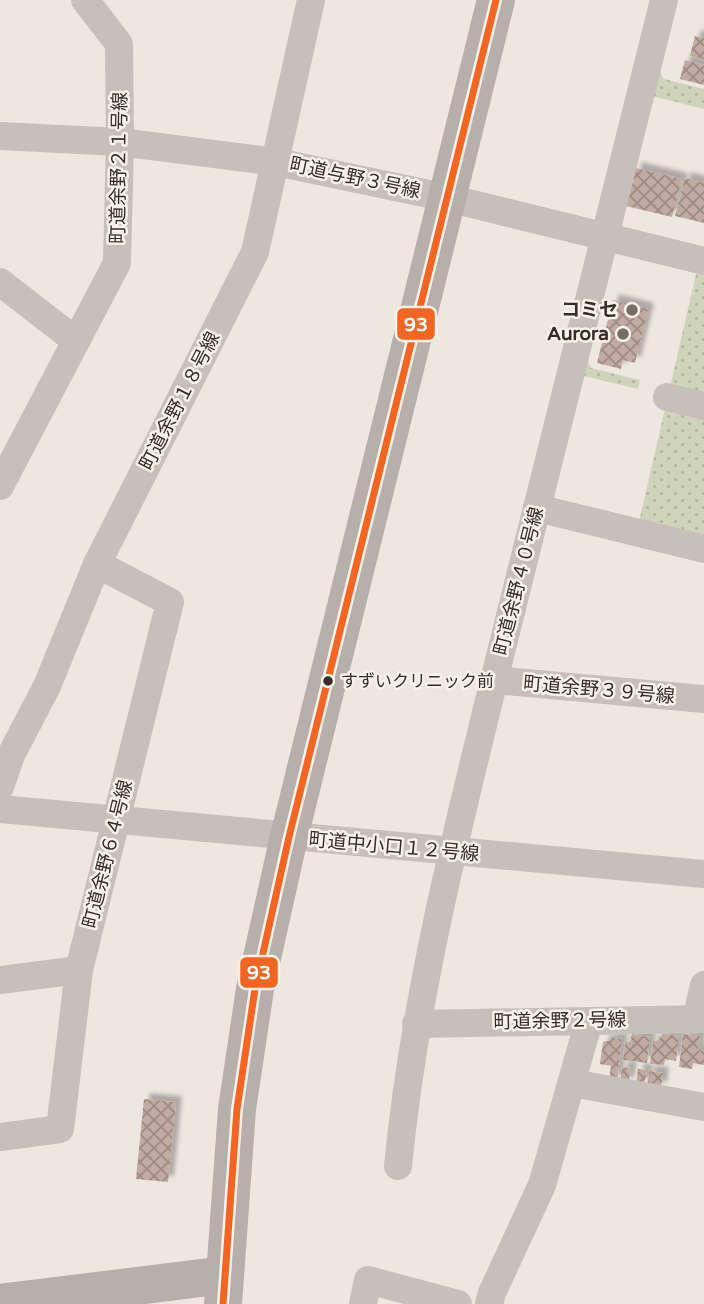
<svg xmlns="http://www.w3.org/2000/svg" width="704" height="1304" font-family="'Varela Round','Noto Sans JP',sans-serif">
	<style>
		.grass { fill: url(#grass-dots) }
		.building { fill: url(#building-cross-hatch); filter: url(#shadow) }
		.lines { fill: none; stroke-linecap: round; stroke-linejoin: round }
		.street { stroke: #c6bfba; stroke-width: 28 }
		.secondary { stroke: #b7afaa; stroke-width: 38 }
		.bus-1-casing { stroke: #faf1e8; stroke-width: 12 }
		.bus-1 { stroke: #f26522; stroke-width: 7 }
		.poi-dot { fill: #776d68; stroke: #faf1e8; stroke-width: 2.5 }
		.bus-dot { fill: #372c28; stroke: #faf1e8; stroke-width: 2.5 }
		.labels { text-anchor: middle; dominant-baseline: central; stroke-width: 5; stroke-linejoin: round; paint-order: stroke }
		.bus-label { font-size: 17px; fill: #372c28; stroke: #faf1e8; text-anchor: start }
		.street-label { font-size: 19px; fill: #372c28; stroke: #faf1e8 }
		.poi-label { font-size: 19px; font-weight: bold; fill: #372c28; stroke: #faf1e8; text-anchor: end }
		.line-badge { stroke: #faf1e8; stroke-width: 2.5 }
		.badge-label { font-size: 19px; text-anchor: middle; font-weight: bold; fill: #fff }
	</style>
	<defs>
		<pattern id="grass-dots" width="8" height="8" patternUnits="userSpaceOnUse" patternTransform="scale(1.75)"><rect width="8" height="8" fill="#ced3ba"/><path d="M2 2h.1M6 6h.1" fill="none" stroke="#b2b5a0" stroke-width="1.8" stroke-linecap="round"/></pattern>
		<pattern id="building-cross-hatch" width="8" height="8" patternUnits="userSpaceOnUse" patternTransform="scale(1.75)"><rect width="8" height="8" fill="#c1aaa1"/><path d="M0 0l8 8M0 8l8-8" fill="none" stroke="#9e8b83"/></pattern>
		<filter id="shadow"><feDropShadow dx="6" dy="-6" stdDeviation="2" flood-color="#0004"/></filter>
	</defs>
	<rect width="100%" height="100%" fill="#ede7e0"/>
	<!-- grass -->
	<g class="grass">
		<path d="M656 66 664 79 704 89V109L656 97 647 103Z"/>
		<path d="M697 270 704 272V538L639 522Z"/>
		<path d="M585 357 591 368 640 380 638 389 580 375Z"/>
	</g>
	<!-- building -->
	<g class="building">
		<path d="M695 36 704 38V59L690 56Z"/>
		<path d="M685 60 704 65V85L680 79Z"/>
		<path d="M636 168 682 179 672 217 626 206Z"/>
		<path d="M685 178 704 183V223L675 216Z"/>
		<path d="M613 300 648 309 635 363 623 360 621 369 597 363Z"/>
		<path d="M632 1034 650 1037 647 1063 623 1060 625 1042H630Z"/>
		<path d="M663 1034 679 1036 676 1061 665 1059 664 1065 650 1064 653 1041H657Z"/>
		<path d="M683 1034 700 1036 698 1050 704 1051V1065L693 1063 692 1069 679 1067Z"/>
		<path d="M612 1038 622 1039 617 1081 609 1080 611 1066 600 1064 603 1042 611 1040Z"/>
		<path d="M622 1067 631 1068 628 1084 620 1082Z"/>
		<path d="M638 1069 647 1070 644 1085 636 1084Z"/>
		<path d="M649 1071 663 1073 661 1088 647 1087Z"/>
		<path d="M144 1099 176 1102 168 1182 136 1179Z"/>
	</g>
	<g class="lines">
		<!-- street -->
		<g class="street">
			<path d="M0 136 120 142 276 162 448 198 704 261"/>
			<path d="M0 282 76 341"/>
			<path d="M667 397 704 406"/>
			<path d="M0 486 117 263 120 142 119 44 85 0"/>
			<path d="M537 508 704 549"/>
			<path d="M494 680 704 699"/>
			<path d="M0 787 11 755 47 686 97 564 255 252 311 0"/>
			<path d="M0 809 704 874"/>
			<path d="M0 980 79 970"/>
			<path d="M696 1020 704 985"/>
			<path d="M416 1024 704 1019"/>
			<path d="M572 1083 704 1107"/>
			<path d="M0 1137 60 1129 79 970 170 602 97 564"/>
			<path d="M398 1166C416 982 464 803 508 624 559 416 611 208 664 0"/>
			<path d="M363 1304 368 1280 458 1304"/>
			<path d="M489 1304 492 1293 542 1185 589 1021"/>
		</g>
		<!-- secondary -->
		<g class="secondary">
			<path d="M0 1303 225 1275"/>
			<path d="M223 1304 237 1109 255 989 289 837 496 0"/>
		</g>
		<!-- bus-1 casing -->
		<g class="bus-1-casing">
			<path id="bus-1" d="M223 1304 237 1109 255 989 289 837 496 0"/>
		</g>
		<!-- bus-1 -->
		<use href="#bus-1" class="bus-1"/>
	</g>
	<!-- markers -->
	<g class="poi-dot">
		<circle cx="632" cy="310" r="7"/>
		<circle cx="623" cy="334" r="7"/>
	</g>
	<circle class="bus-dot" cx="328" cy="681" r="6"/>
	<g class="labels">
		<!-- bus labels -->
		<g class="bus-label">
			<text x="341" y="681">すずいクリニック前</text>
		</g>
		<!-- street labels -->
		<g class="street-label">
			<text transform="translate(119 168) rotate(-89)">町道余野２１号線</text>
			<text transform="translate(355 178) rotate(12)">町道与野３号線</text>
			<text transform="translate(180 401) rotate(-63)">町道余野１８号線</text>
			<text transform="translate(519 581) rotate(-76)">町道余野４０号線</text>
			<text transform="translate(599 690) rotate(5)">町道余野３９号線</text>
			<text transform="translate(394 847) rotate(5)">町道中小口１２号線</text>
			<text transform="translate(108 854) rotate(-76)">町道余野６４号線</text>
			<text transform="translate(560 1021) rotate(-1)">町道余野２号線</text>
		</g>
		<!-- poi labels -->
		<g class="poi-label">
			<text x="618" y="310">コミセ</text>
			<text x="609" y="334">Aurora</text>
		</g>
	</g>
	<g class="line-badge">
		<rect x="396" y="307" width="40" height="34" rx="7" fill="#f26522"/>
		<rect x="239" y="956" width="40" height="33" rx="7" fill="#f26522"/>
	</g>
	<g class="badge-label">
		<text x="416" y="331">93</text>
		<text x="259" y="979">93</text>
	</g>
</svg>
